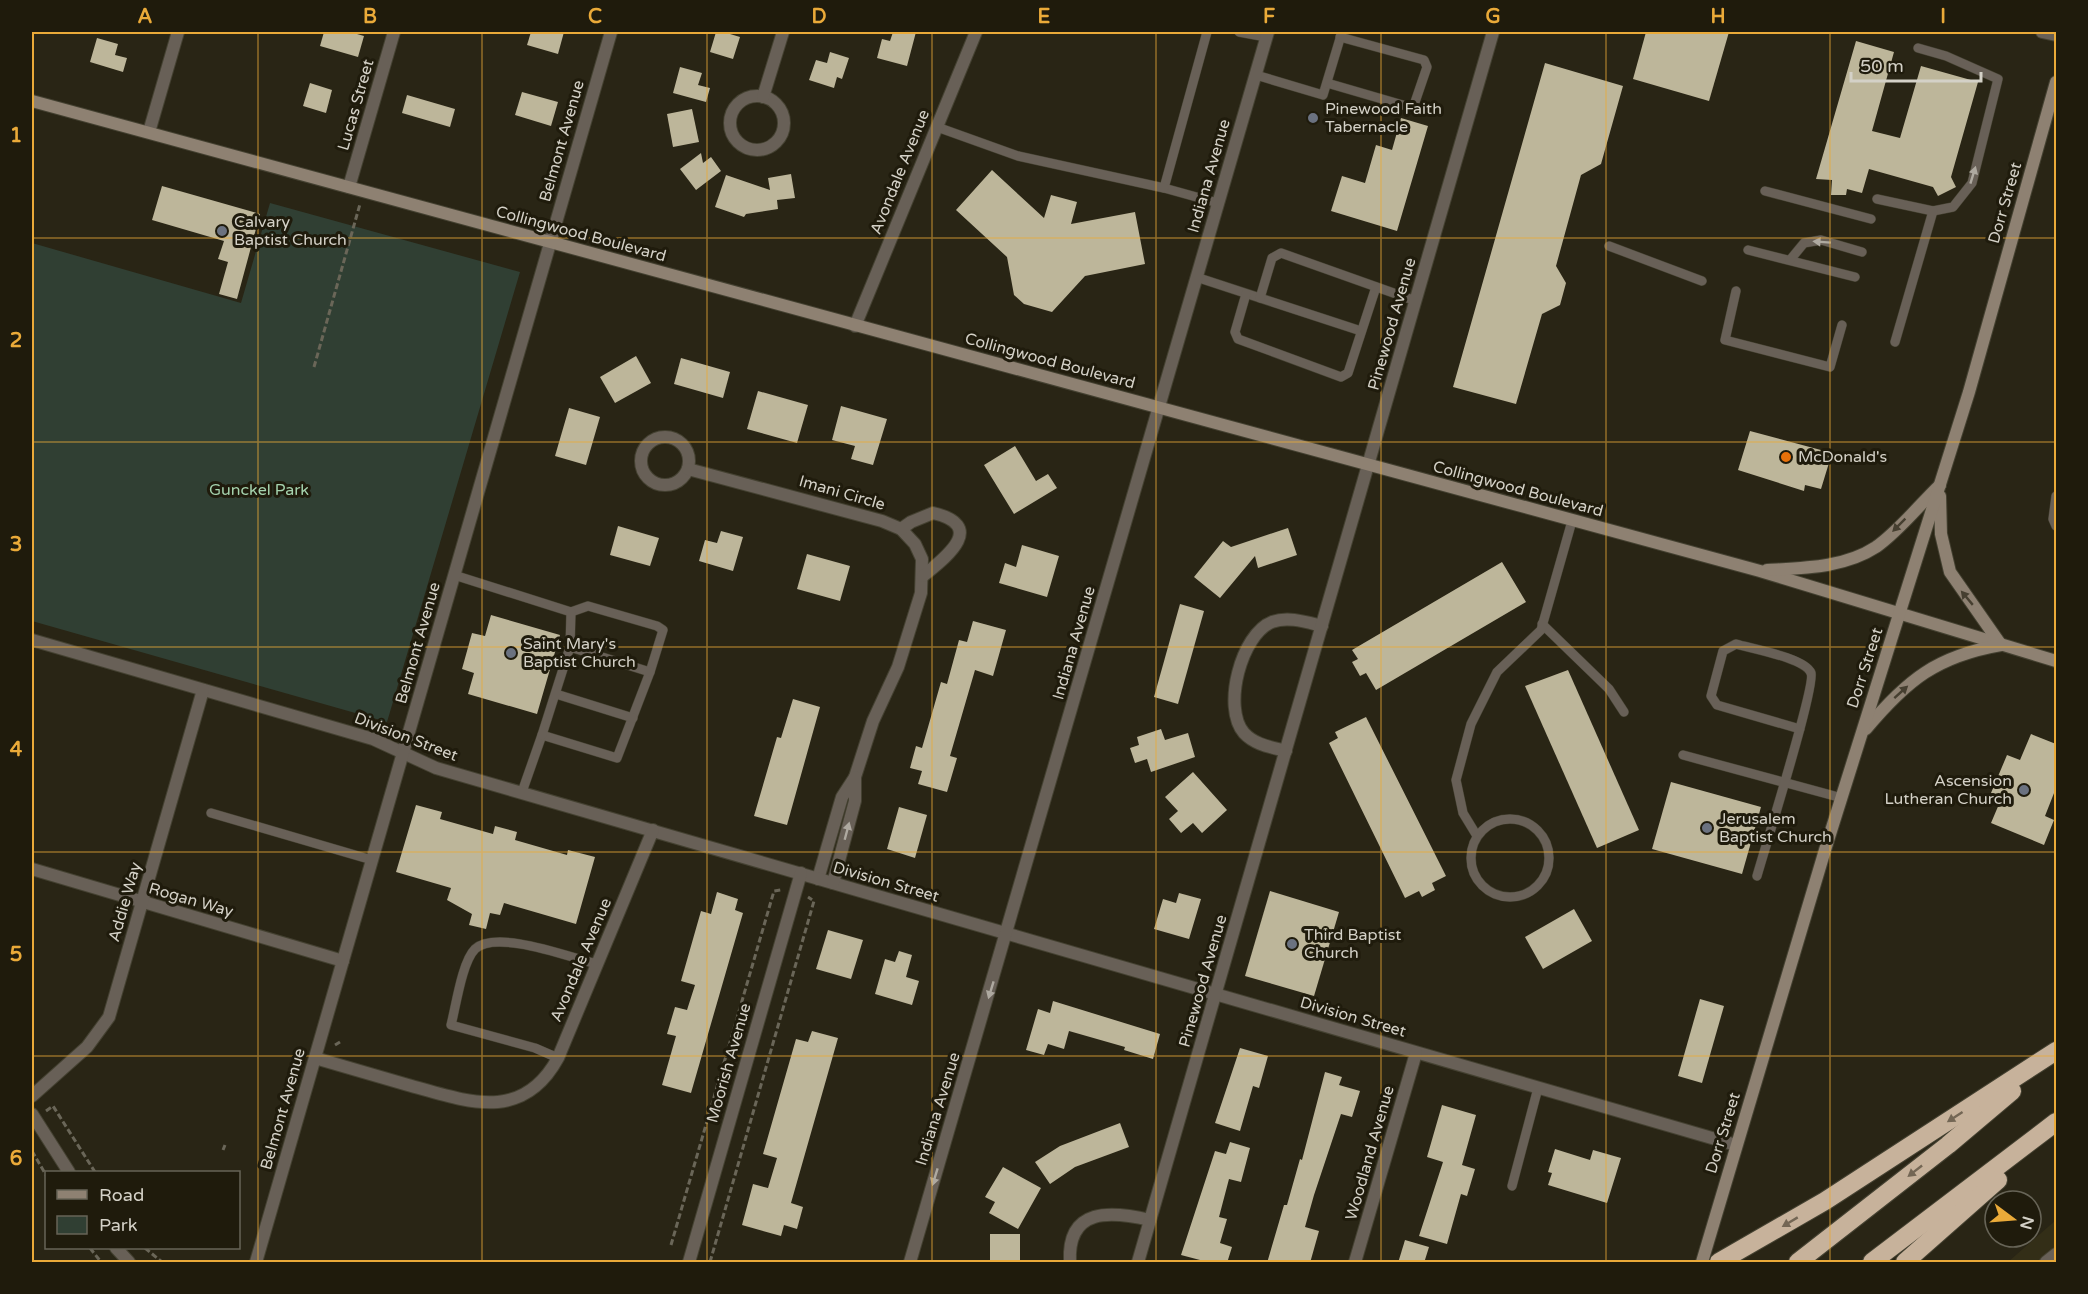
<svg xmlns="http://www.w3.org/2000/svg" width="2088" height="1294" font-family="'Varela Round',sans-serif">
	<style>
		.built { fill: #332e17 }
		.green { fill: #303f33 }
		.building { fill: #bdb69a }
		.lines { fill: none; stroke-linecap: round; stroke-linejoin: round }
		.service-casing { stroke: #444131; stroke-width: 10 }
		.minor-casing { stroke: #444131; stroke-width: 14 }
		.tertiary-casing { stroke: #444131; stroke-width: 14 }
		.secondary-casing { stroke: #444131; stroke-width: 14 }
		.motorway-casing { stroke: #444131; stroke-width: 20 }
		.path { stroke: #6a6658; stroke-width: 3; stroke-dasharray: 6 3; stroke-linecap: butt }
		.service { stroke: #686057; stroke-width: 9 }
		.minor { stroke: #686057; stroke-width: 12 }
		.tertiary { stroke: #686057; stroke-width: 12 }
		.secondary { stroke: #8e8172; stroke-width: 12 }
		.motorway { stroke: #c7b29b; stroke-width: 18 }
		.oneway { fill: #aea9a0 }
		.oneway2 { fill: #463f30 }
		.oneway3 { fill: #736654 }
		.grid { fill: none; stroke: #eaaa39; stroke-width: 1.5; stroke-opacity: 0.55 }
		.worship-dot { fill: #6b7280; stroke: #1f1b0c; stroke-width: 2 }
		.food-dot { fill: #e8710a; stroke: #1f1b0c; stroke-width: 2 }
		.labels { text-anchor: middle; dominant-baseline: central; stroke-width: 6; stroke-linejoin: round; paint-order: stroke }
		.street-label { font-size: 16px; fill: #d4d1c7; stroke: #1f1b0c }
		.poi-label { font-size: 16px; fill: #d4d1c7; stroke: #1f1b0c; text-anchor: start }
		.park-label { font-size: 16px; fill: #a5d3ae; stroke: #1f1b0c }
		.neatline { fill: none; stroke: #eaaa39; stroke-width: 2 }
		.grid-label { font-size: 20px; text-anchor: middle; font-weight: bold; fill: #eaaa39 }
	</style>
	<rect width="100%" height="100%" fill="#292515"/>
	<!-- built -->
	<path class="built" d="M2056 1220V1262H2008Z"/>
	<!-- green -->
	<path class="green" d="M270 203 520 272 387 722 32 621V243L241 303Z"/>
	<!-- building -->
	<g class="building">
		<path d="M324 32H350L364 36 358 57 320 46Z"/>
		<path d="M531 32H564L558 54 527 45Z"/>
		<path d="M716 32H731L730 34 740 37 733 59 710 52Z"/>
		<path d="M893 32H916L907 66 877 58 882 39 890 41Z"/>
		<path d="M1646 32H1729L1709 101 1633 79Z"/>
		<path d="M97 38 118 44 115 55 127 58 123 72 90 62Z"/>
		<path d="M1856 41 1894 52 1872 131 1900 138 1921 66 1978 82 1951 177 1956 187 1938 196 1933 187 1869 169 1862 193 1847 189 1846 195H1831L1832 180 1816 179Z"/>
		<path d="M830 52 849 58 842 79 837 77 834 88 809 80 816 60 827 63Z"/>
		<path d="M1545 63 1623 86 1601 164 1581 175 1556 266 1566 283 1560 305 1542 314 1516 404 1453 387Z"/>
		<path d="M680 67 702 73 698 85 710 88 706 102 673 93Z"/>
		<path d="M310 83 332 90 326 113 303 106Z"/>
		<path d="M522 92 558 102 551 126 515 115Z"/>
		<path d="M407 95 455 109 450 127 402 113Z"/>
		<path d="M692 109 699 142 673 147 667 114Z"/>
		<path d="M1401 118 1428 126 1397 231 1331 211 1342 176 1365 183 1376 145 1392 150Z"/>
		<path d="M701 153 703 163 711 157 721 171 696 190 680 169Z"/>
		<path d="M992 170 1044 218 1051 195 1077 202 1071 224 1135 212 1145 264 1085 276 1052 312 1024 304 1014 295 1007 257 956 210Z"/>
		<path d="M791 174 795 198 777 200 778 209 746 214 744 217 715 207 726 175 770 190 768 178Z"/>
		<path d="M162 186 260 214 237 299 219 294 228 262 218 259 224 241 152 220Z"/>
		<path d="M636 356 651 383 615 403 600 377Z"/>
		<path d="M681 358 730 372 723 398 674 384Z"/>
		<path d="M758 391 808 405 797 443 747 429Z"/>
		<path d="M841 406 887 419 873 465 851 459 855 446 832 440Z"/>
		<path d="M569 408 600 417 586 465 555 456Z"/>
		<path d="M1750 431 1832 453 1821 489 1805 485 1804 491 1738 470Z"/>
		<path d="M1015 446 1036 481 1048 474 1057 488 1014 514 984 465Z"/>
		<path d="M618 526 659 538 650 566 610 555Z"/>
		<path d="M1288 528 1297 555 1258 568 1255 556 1220 598 1194 577 1223 541 1231 547Z"/>
		<path d="M721 531 743 537 733 571 699 561 705 540 717 543Z"/>
		<path d="M1022 545 1059 556 1047 597 999 583 1005 563 1016 567Z"/>
		<path d="M807 554 850 566 840 601 797 589Z"/>
		<path d="M1502 562 1526 602 1376 690 1366 673 1360 676 1352 662 1358 659 1352 650Z"/>
		<path d="M1180 604 1204 611 1178 704 1154 697Z"/>
		<path d="M491 615 560 635 537 714 468 694 474 673 462 669 472 633 485 636Z"/>
		<path d="M973 621 1006 630 993 676 975 670 950 756 957 758 947 792 918 784 922 771 910 768 916 746 922 748 941 682 947 684 959 640 967 642Z"/>
		<path d="M1568 670 1639 830 1597 848 1525 686Z"/>
		<path d="M793 699 820 707 787 825 754 816 777 737 781 738Z"/>
		<path d="M1366 717 1446 876 1432 883 1435 890 1422 897 1419 891 1405 898 1329 743 1338 738 1335 732Z"/>
		<path d="M1161 729 1165 740 1188 733 1195 757 1151 772 1147 759 1135 763 1130 748 1139 745 1137 737Z"/>
		<path d="M2031 734 2056 744V788L2045 816 2054 820 2044 845 1991 823 2002 797 1991 793 2007 755 2020 760Z"/>
		<path d="M1193 772 1227 810 1202 833 1193 823 1181 833 1169 819 1178 811 1165 797Z"/>
		<path d="M1671 782 1761 807 1742 874 1652 849Z"/>
		<path d="M416 805 442 812 440 819 493 834 495 826 517 832 515 840 567 855 568 850 595 857 576 924 504 903 500 915 490 913 486 929 469 925 472 914 447 900 451 888 396 872Z"/>
		<path d="M899 807 927 815 915 858 887 849Z"/>
		<path d="M1270 891 1339 912 1314 996 1245 976Z"/>
		<path d="M717 892 738 899 735 910 743 913 691 1093 662 1085 676 1036 667 1034 675 1007 687 1010 695 985 681 981 701 911 711 914Z"/>
		<path d="M1179 893 1201 899 1189 939 1154 929 1163 899 1176 903Z"/>
		<path d="M1574 909 1592 941 1543 969 1525 937Z"/>
		<path d="M828 930 863 940 851 979 816 969Z"/>
		<path d="M899 951 912 955 906 977 919 981 912 1005 875 994 885 959 895 962Z"/>
		<path d="M1700 999 1724 1006 1702 1083 1678 1076Z"/>
		<path d="M1053 1001 1160 1034 1153 1059 1124 1050 1125 1047 1069 1031 1064 1049 1048 1044 1044 1055 1026 1050 1038 1009 1050 1013Z"/>
		<path d="M812 1031 838 1038 791 1203 803 1207 797 1229 784 1225 781 1236 742 1225 753 1184 768 1188 777 1158 763 1154 796 1039 808 1042Z"/>
		<path d="M1240 1048 1268 1056 1259 1088 1253 1086 1240 1131 1215 1123Z"/>
		<path d="M1325 1072 1342 1077 1339 1085 1360 1091 1352 1117 1341 1114 1314 1195 1305 1227 1319 1231 1310 1263H1267L1284 1205H1287L1300 1159 1302 1160Z"/>
		<path d="M1442 1105 1476 1115 1462 1165 1475 1169 1467 1196 1461 1194 1447 1244 1419 1236 1443 1162 1427 1157Z"/>
		<path d="M1120 1123 1129 1147 1075 1167 1050 1184 1035 1162 1060 1146Z"/>
		<path d="M1230 1142 1250 1148 1241 1182 1229 1179 1219 1217 1227 1219 1220 1243 1232 1247 1227 1263H1200V1260L1181 1255 1215 1151 1226 1154Z"/>
		<path d="M1555 1149 1590 1160 1593 1150 1621 1158 1607 1203 1548 1185 1552 1173 1548 1172Z"/>
		<path d="M1003 1167 1041 1188 1018 1229 989 1213 995 1202 985 1197Z"/>
		<rect x="990" y="1234" width="30" height="29"/>
		<path d="M1405 1240 1429 1247 1424 1263H1398Z"/>
	</g>
	<g class="lines">
		<!-- service casing -->
		<g class="service-casing">
			<g id="service">
				<path d="M1207 32 1164 188 1218 203"/>
				<path d="M1239 32 1266 37"/>
				<path d="M1918 48 1946 56 1998 79 1972 183 1953 207 1933 211"/>
				<path d="M1256 75 1323 95 1342 32"/>
				<path d="M1327 83 1413 108 1427 67 1424 60 1340 37"/>
				<path d="M937 127 1018 156 1164 188"/>
				<path d="M1765 191 1871 219"/>
				<path d="M1877 199 1933 211 1895 342"/>
				<path d="M1609 246 1702 281"/>
				<path d="M1748 250 1855 277"/>
				<path d="M1790 260 1804 243 1821 240 1862 252"/>
				<path d="M1196 277 1361 331"/>
				<path d="M1736 291 1725 340 1830 367 1842 325"/>
				<path d="M1246 294 1235 332 1238 339 1341 377 1348 373 1376 287"/>
				<path d="M1260 298 1272 258 1281 253 1416 301"/>
				<path d="M2056 496 2053 519 2056 526"/>
				<path d="M454 575 571 612 588 606 657 626 663 630 650 672 617 758 542 735 522 792"/>
				<path d="M1542 624 1609 689 1624 712"/>
				<path d="M570 647 650 672"/>
				<path d="M556 694 633 718"/>
				<path d="M542 735 570 647 571 612"/>
				<path d="M1683 755 1842 798"/>
				<path d="M211 813 372 860"/>
				<circle cx="1510" cy="858" r="39"/>
				<path d="M1477 836 1463 813 1456 780 1471 724 1497 672 1541 630 1572 521"/>
				<path d="M1757 876C1764 851 1816 685 1811 673 1805 658 1753 649 1736 644L1723 651 1711 696 1717 705 1800 729"/>
				<path d="M558 1058 535 1048 451 1025C456 1006 462 962 475 949 497 929 571 958 597 964"/>
				<path d="M1512 1186 1538 1088"/>
			</g>
		</g>
		<!-- minor casing -->
		<g class="minor-casing">
			<g id="minor">
				<circle cx="757" cy="123" r="27"/>
				<path d="M763 97 783 32"/>
				<path d="M149 132 178 32"/>
				<path d="M349 187 394 32"/>
				<path d="M855 326 976 32"/>
				<circle cx="665" cy="461" r="24"/>
				<path d="M688 469 882 521 901 529 915 544 922 559 921 593 898 667 873 721 855 777 842 797 818 879"/>
				<path d="M901 529 911 522 933 513C988 526 945 558 923 576"/>
				<path d="M32 640 373 739 436 768 1736 1145"/>
				<path d="M1286 751C1271 747 1255 745 1244 733 1222 708 1241 634 1272 622 1288 616 1306 622 1322 626"/>
				<path d="M32 869 343 961"/>
				<path d="M833 883 855 801V777"/>
				<path d="M315 1058C346 1067 377 1076 408 1085 466 1101 522 1124 558 1058L653 830"/>
				<path d="M32 1096 87 1047 109 1017 203 690"/>
				<path d="M32 1114 69 1172"/>
				<path d="M116 1248 129 1262"/>
				<path d="M256 1262 611 32"/>
				<path d="M689 1262 801 873"/>
				<path d="M1070 1262C1067 1207 1111 1211 1150 1220"/>
				<path d="M1138 1262 1493 32"/>
				<path d="M1355 1262 1416 1053"/>
				<path d="M2046 1262 2056 1254"/>
			</g>
		</g>
		<!-- tertiary casing -->
		<g class="tertiary-casing">
			<g id="tertiary">
				<path d="M2042 32 2056 35"/>
				<path d="M910 1262 1268 32"/>
			</g>
		</g>
		<!-- secondary casing -->
		<g class="secondary-casing">
			<g id="secondary">
				<path d="M32 101 1760 571 2056 661"/>
				<path d="M1767 570C1803 568 1844 568 1876 547 1899 531 1919 505 1940 485"/>
				<path d="M1866 729C1907 680 1937 656 2001 645L1950 572 1941 534 1940 496"/>
				<path d="M1702 1262 1825 850 1969 392 2056 82"/>
			</g>
		</g>
		<!-- motorway casing -->
		<g class="motorway-casing">
			<g id="motorway">
				<path d="M1719 1262 1825 1201 2056 1051"/>
				<path d="M1798 1262 1948 1145 2012 1091"/>
				<path d="M1872 1262 2056 1122"/>
				<path d="M1905 1262 1998 1180"/>
			</g>
		</g>
		<!-- path -->
		<g class="path">
			<path d="M314 367 360 204"/>
			<path d="M335 1045 340 1042"/>
			<path d="M46 1111 53 1106 95 1172"/>
			<path d="M223 1150 225 1145"/>
			<path d="M32 1151 46 1175"/>
			<path d="M217 1172V1171"/>
			<path d="M671 1245 774 891 781 890"/>
			<path d="M90 1248 101 1262"/>
			<path d="M145 1248 162 1262"/>
			<path d="M710 1262 814 901 808 897"/>
		</g>
		<!-- service -->
		<use href="#service" class="service"/>
		<!-- minor -->
		<use href="#minor" class="minor"/>
		<!-- tertiary -->
		<use href="#tertiary" class="tertiary"/>
		<!-- secondary -->
		<use href="#secondary" class="secondary"/>
		<!-- motorway -->
		<use href="#motorway" class="motorway"/>
	</g>
	<!-- one-way arrows -->
	<defs><path id="oneway-solid" d="M-6-.8H1V-3.2L6.5 0L1 3.2V.8H-6Z" transform="scale(1.5)"/></defs>
	<g class="oneway">
		<use href="#oneway-solid" transform="translate(1973 175) rotate(-73)"/>
		<use href="#oneway-solid" transform="translate(1822 242) rotate(-176)"/>
		<use href="#oneway-solid" transform="translate(847 831) rotate(-75)"/>
		<use href="#oneway-solid" transform="translate(991 990) rotate(107)"/>
		<use href="#oneway-solid" transform="translate(935 1177) rotate(107)"/>
	</g>
	<g class="oneway2">
		<use href="#oneway-solid" transform="translate(1899 525) rotate(135)"/>
		<use href="#oneway-solid" transform="translate(1967 598) rotate(-130)"/>
		<use href="#oneway-solid" transform="translate(1901 692) rotate(-42)"/>
	</g>
	<g class="oneway3">
		<use href="#oneway-solid" transform="translate(1955 1117) rotate(147)"/>
		<use href="#oneway-solid" transform="translate(1915 1171) rotate(142)"/>
		<use href="#oneway-solid" transform="translate(1790 1222) rotate(149)"/>
	</g>
	<!-- grid -->
	<path class="grid" d="M258 32V1262M482 32V1262M707 32V1262M932 32V1262M1156 32V1262M1381 32V1262M1606 32V1262M1830 32V1262M32 238H2056M32 442H2056M32 647H2056M32 852H2056M32 1056H2056"/>
	<!-- markers -->
	<g class="worship-dot">
		<circle cx="1313" cy="118" r="6"/>
		<circle cx="222" cy="231" r="6"/>
		<circle cx="511" cy="653" r="6"/>
		<circle cx="2024" cy="790" r="6"/>
		<circle cx="1707" cy="828" r="6"/>
		<circle cx="1292" cy="944" r="6"/>
	</g>
	<circle class="food-dot" cx="1786" cy="457" r="6"/>
	<g class="labels">
		<!-- street labels -->
		<g class="street-label">
			<text transform="translate(356 105) rotate(-74)">Lucas Street</text>
			<text transform="translate(562 141) rotate(-74)">Belmont Avenue</text>
			<text transform="translate(900 172) rotate(-68)">Avondale Avenue</text>
			<text transform="translate(1209 176) rotate(-74)">Indiana Avenue</text>
			<text transform="translate(2005 203) rotate(-74)">Dorr Street</text>
			<text transform="translate(581 234) rotate(15)">Collingwood Boulevard</text>
			<text transform="translate(1392 324) rotate(-74)">Pinewood Avenue</text>
			<text transform="translate(1050 361) rotate(15)">Collingwood Boulevard</text>
			<text transform="translate(1518 489) rotate(15)">Collingwood Boulevard</text>
			<text transform="translate(842 493) rotate(16)">Imani Circle</text>
			<text transform="translate(418 643) rotate(-74)">Belmont Avenue</text>
			<text transform="translate(1074 643) rotate(-74)">Indiana Avenue</text>
			<text transform="translate(1865 668) rotate(-72)">Dorr Street</text>
			<text transform="translate(406 737) rotate(21)">Division Street</text>
			<text transform="translate(886 882) rotate(16)">Division Street</text>
			<text transform="translate(191 900) rotate(16)">Rogan Way</text>
			<text transform="translate(125 902) rotate(-74)">Addie Way</text>
			<text transform="translate(581 960) rotate(-67)">Avondale Avenue</text>
			<text transform="translate(1203 981) rotate(-74)">Pinewood Avenue</text>
			<text transform="translate(1353 1017) rotate(16)">Division Street</text>
			<text transform="translate(729 1063) rotate(-74)">Moorish Avenue</text>
			<text transform="translate(283 1109) rotate(-74)">Belmont Avenue</text>
			<text transform="translate(938 1109) rotate(-73)">Indiana Avenue</text>
			<text transform="translate(1723 1133) rotate(-73)">Dorr Street</text>
			<text transform="translate(1370 1153) rotate(-74)">Woodland Avenue</text>
		</g>
		<!-- poi labels -->
		<g class="poi-label">
			<text x="1325" y="109">Pinewood Faith<tspan x="1325" dy="18">Tabernacle</tspan></text>
			<text x="234" y="222">Calvary<tspan x="234" dy="18">Baptist Church</tspan></text>
			<text x="1798" y="457">McDonald's</text>
			<text x="523" y="644">Saint Mary's<tspan x="523" dy="18">Baptist Church</tspan></text>
			<text x="2012" y="781" text-anchor="end">Ascension<tspan x="2012" dy="18">Lutheran Church</tspan></text>
			<text x="1719" y="819">Jerusalem<tspan x="1719" dy="18">Baptist Church</tspan></text>
			<text x="1304" y="935">Third Baptist<tspan x="1304" dy="18">Church</tspan></text>
		</g>
		<!-- park labels -->
		<g class="park-label">
			<text x="259" y="490">Gunckel Park</text>
		</g>
	</g>
	<!-- border -->
	<rect width="2088" height="1294" fill="none" stroke="#1f1b0c" stroke-width="66"/>
	<!-- legend -->
	<rect x="45" y="1171" width="195" height="78" fill="#1f1b0c" stroke="#676457" stroke-width="1.5"/>
	<rect x="57" y="1190" width="30" height="9" fill="#8e8172" stroke="#676457" stroke-width="1.5"/>
	<text x="99" y="1201" font-size="18" fill="#d4d1c7">Road</text>
	<rect x="57" y="1216" width="30" height="18" fill="#303f33" stroke="#676457" stroke-width="1.5"/>
	<text x="99" y="1231" font-size="18" fill="#d4d1c7">Park</text>
	<!-- north arrow -->
	<g transform="translate(2013 1219) rotate(106)"><circle r="28" fill="#1f1b0c" stroke="#676457" stroke-width="1.5"/>
	<path d="M0-4.5L10 22L0 15L-10 22Z" fill="#eaaa39"/>
	<text y="-9" font-size="16" font-weight="bold" text-anchor="middle" fill="#d4d1c7">N</text>
	</g>
	<!-- scale -->
	<path d="M1851 72v9h130v-9" fill="none" stroke="#d4d1c7" stroke-width="3"/>
	<text x="1860" y="72" font-size="18" fill="#d4d1c7" stroke="#1f1b0c" stroke-width="4.5" paint-order="stroke">50 m</text>
	<rect x="33" y="33" width="2022" height="1228" class="neatline"/>
	<g class="grid-label">
		<text x="145" y="23">A</text>
		<text x="370" y="23">B</text>
		<text x="595" y="23">C</text>
		<text x="819" y="23">D</text>
		<text x="1044" y="23">E</text>
		<text x="1269" y="23">F</text>
		<text x="1493" y="23">G</text>
		<text x="1718" y="23">H</text>
		<text x="1943" y="23">I</text>
		<text x="16" y="142">1</text>
		<text x="16" y="347">2</text>
		<text x="16" y="551">3</text>
		<text x="16" y="756">4</text>
		<text x="16" y="961">5</text>
		<text x="16" y="1165">6</text>
	</g>
</svg>
